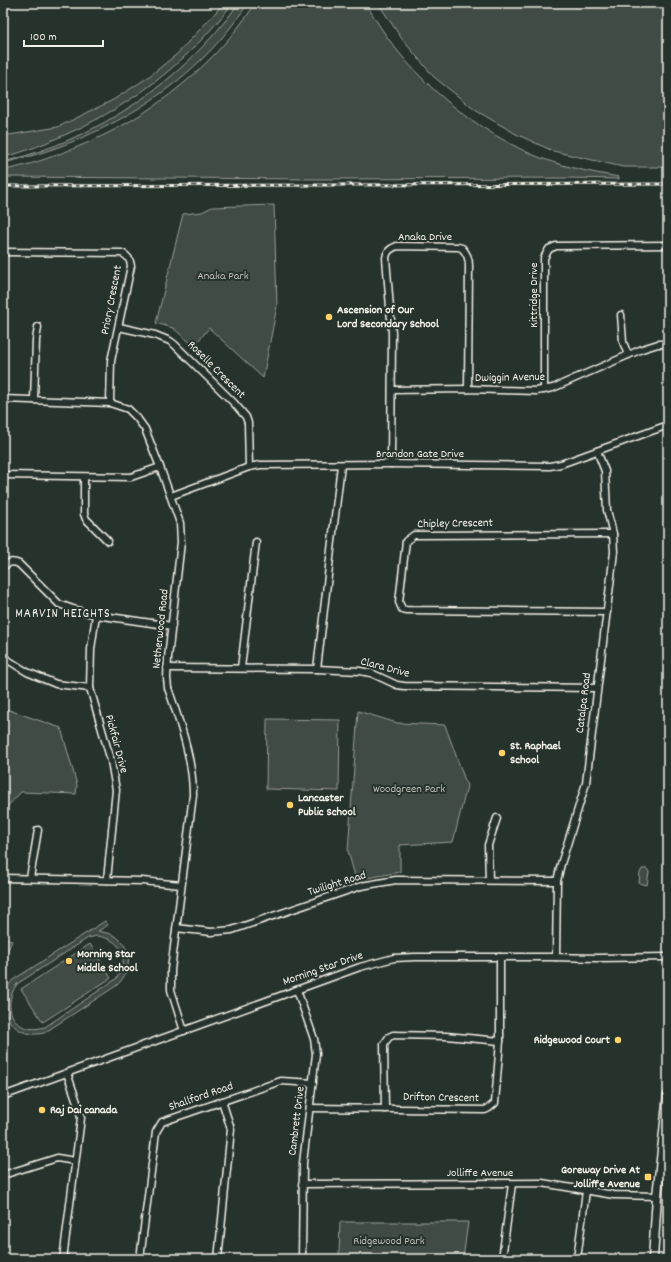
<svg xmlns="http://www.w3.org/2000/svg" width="671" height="1262" font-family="Dekko,sans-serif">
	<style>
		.green { fill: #414b45; stroke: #9a9e96; fill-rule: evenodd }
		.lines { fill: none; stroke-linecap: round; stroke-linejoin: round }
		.minor-casing { stroke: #f4f1e8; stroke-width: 9 }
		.major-casing { stroke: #f4f1e8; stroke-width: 11 }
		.minor { stroke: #26332d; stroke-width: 6 }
		.major { stroke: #26332d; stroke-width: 8 }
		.rail-casing { stroke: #f4f1e8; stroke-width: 3 }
		.rail { stroke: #26332d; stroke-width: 1.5; stroke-dasharray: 4.5; stroke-linecap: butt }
		.poi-dot { fill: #ffd166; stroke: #26332d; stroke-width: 1.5 }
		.labels { text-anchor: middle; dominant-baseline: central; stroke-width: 4; stroke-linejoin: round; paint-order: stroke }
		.street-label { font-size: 12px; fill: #f4f1e8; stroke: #26332d }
		.park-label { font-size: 12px; fill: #bebfb7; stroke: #26332d }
		.poi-label { font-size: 12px; font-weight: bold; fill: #f4f1e8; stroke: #26332d; text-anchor: start }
		.neighbourhood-label { font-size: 13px; letter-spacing: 1px; fill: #f4f1e8; stroke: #26332d }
	</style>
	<rect width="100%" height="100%" fill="#26332d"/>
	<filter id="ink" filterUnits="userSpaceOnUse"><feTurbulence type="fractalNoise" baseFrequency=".025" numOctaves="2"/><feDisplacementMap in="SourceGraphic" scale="8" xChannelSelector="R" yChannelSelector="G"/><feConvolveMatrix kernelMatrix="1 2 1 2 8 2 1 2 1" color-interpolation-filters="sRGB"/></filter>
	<g filter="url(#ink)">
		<!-- green -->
		<g class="green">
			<path d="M223 3H233C187 62 137 102 69 133 48 142 26 152 3 157V136L58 127 113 100 147 78 177 54 217 11Z"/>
			<path d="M239 3H248C194 87 99 142 3 163V162C98 139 182 82 239 3Z"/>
			<path d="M256 3H366C401 69 463 123 531 154 559 166 589 172 619 177V179L567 178 321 179 3 177V170C22 167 41 161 59 154 139 126 208 74 256 3Z"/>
			<path d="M378 3H668V167H623L553 151 516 134 475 110 434 77 402 39Z"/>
			<path d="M274 205 277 306 263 378 209 328 194 346 173 328 156 323 183 214 202 212 212 207Z"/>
			<path d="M3 708 61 728 77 785 76 794 21 792 3 811Z"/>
			<path d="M358 711 397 723 445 725 467 786 453 842 400 845V872L356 880 348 851Z"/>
			<path d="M267 719 340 720 339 791 266 789Z"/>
			<path d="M642 869H647L649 872 647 885 639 883 640 873Z"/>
			<path d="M105 921 108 925 98 931C105 933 113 933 119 939 134 953 130 974 116 986L44 1033C19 1039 0 1019 4 993 7 986 11 982 16 978ZM97 936C122 939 131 959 116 979L45 1027C15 1036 0 1008 17 984L88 938Z"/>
			<path d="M3 936 12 941 3 961Z"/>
			<path d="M90 944 111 978 43 1022 21 989Z"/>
			<path d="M340 1222H468L463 1259H310L339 1257Z"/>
		</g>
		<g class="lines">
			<!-- minor casing -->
			<g class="minor-casing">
				<g id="minor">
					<path d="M3 252 122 253C128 256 130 259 131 266L111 361 110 403"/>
					<path d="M621 315 623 342 628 355"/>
					<path d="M119 327 155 335 170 341 174 344 234 403 246 417 248 423 249 467"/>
					<path d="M392 390 468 389 536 391 553 388 642 349 658 344H668"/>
					<path d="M544 390V258L549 249 556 246 668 245"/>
					<path d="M3 399 110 403 128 409 137 418 145 429 160 467 180 523 181 542 168 658 167 678 168 688C180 723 193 759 193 795L171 970V990L184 1031"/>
					<path d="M34 400 36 340 38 327"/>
					<path d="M391 464 392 333 386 258C387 251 390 249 397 246L458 247 462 248C467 254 469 258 469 266L468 389"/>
					<path d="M3 475 131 477 160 467"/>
					<path d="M84 477V514L86 519 108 541"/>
					<path d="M171 496 249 467 260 465 391 464 550 466 561 464 668 425"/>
					<path d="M3 567C8 562 12 561 19 564L59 604 73 609 96 615 172 626"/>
					<path d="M607 612 406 610 402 609 399 602 406 541 414 535 613 534"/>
					<path d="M96 615 91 649 90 688 111 761 116 790 107 880"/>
					<path d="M3 657 27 672 56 684 90 688"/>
					<path d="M167 668 317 669 360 671 371 673 397 685 404 686 597 688"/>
					<path d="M241 668 256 542"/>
					<path d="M317 669 341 465"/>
					<path d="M3 878 142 881 181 885"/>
					<path d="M30 878 38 830"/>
					<path d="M489 880 488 845 497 818"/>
					<path d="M176 928 211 932 232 930 361 886 396 880 557 881"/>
					<path d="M556 957 557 881 561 864 586 783 614 552 613 534 607 510 605 471 597 451"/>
					<path d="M297 990 314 1039 316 1054 303 1163 302 1259"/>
					<path d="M3 1096 360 967 394 958 415 957H550L598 958 668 957"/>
					<path d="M310 1108 485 1110 489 1108 495 1103 500 1041V957"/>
					<path d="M385 1109 384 1044 389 1037 393 1035 446 1036 500 1041"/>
					<path d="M3 1175 57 1158 75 1161"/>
					<path d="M302 1184 542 1183 614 1195 657 1196"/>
					<path d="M63 1259 81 1118 79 1108 67 1073"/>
					<path d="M140 1259 156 1132 162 1122 281 1081 313 1083"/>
					<path d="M218 1259 231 1129 222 1101"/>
					<path d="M502 1259 512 1184"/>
					<path d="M577 1259 586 1191"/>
				</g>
			</g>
			<!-- major casing -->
			<g class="major-casing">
				<path id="major" d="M653 1259 657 1196 668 1095"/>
			</g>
			<!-- minor -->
			<use href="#minor" class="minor"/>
			<!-- major -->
			<use href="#major" class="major"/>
			<!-- rail casing -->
			<g class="rail-casing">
				<path id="rail" d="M3 186 668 184"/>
			</g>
			<!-- rail -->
			<use href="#rail" class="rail"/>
		</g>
	</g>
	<!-- markers -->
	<g class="poi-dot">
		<circle cx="329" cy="317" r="4"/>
		<circle cx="502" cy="753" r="4"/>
		<circle cx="290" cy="805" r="4"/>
		<circle cx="69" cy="961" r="4"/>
		<circle cx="618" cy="1040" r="4"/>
		<circle cx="42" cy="1110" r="4"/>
		<rect x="644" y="1173" width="8" height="8" rx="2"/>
	</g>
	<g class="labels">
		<!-- street labels -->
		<g class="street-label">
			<text x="425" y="237">Anaka Drive</text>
			<text transform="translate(534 295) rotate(-90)">Kittridge Drive</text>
			<text transform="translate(112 300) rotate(-79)">Priory Crescent</text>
			<text transform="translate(216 370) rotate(45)">Roselle Crescent</text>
			<text transform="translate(510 378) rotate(-1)">Dwiggin Avenue</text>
			<text x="420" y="454">Brandon Gate Drive</text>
			<text transform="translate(455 524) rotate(-1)">Chipley Crescent</text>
			<text transform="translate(161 629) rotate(-84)">Netherwood Road</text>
			<text transform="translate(385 668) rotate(15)">Clara Drive</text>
			<text transform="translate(584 703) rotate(-83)">Catalpa Road</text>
			<text transform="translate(116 744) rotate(75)">Pickfair Drive</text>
			<text transform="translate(337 884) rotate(-17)">Twilight Road</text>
			<text transform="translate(323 969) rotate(-19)">Morning Star Drive</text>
			<text transform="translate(201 1097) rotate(-19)">Shallford Road</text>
			<text transform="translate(441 1098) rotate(1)">Drifton Crescent</text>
			<text transform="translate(297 1121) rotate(-83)">Cambrett Drive</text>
			<text x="480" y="1173">Jolliffe Avenue</text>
		</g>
		<!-- park labels -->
		<g class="park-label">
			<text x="223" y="276">Anaka Park</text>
			<text x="409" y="789">Woodgreen Park</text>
			<text x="389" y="1241">Ridgewood Park</text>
		</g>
		<!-- poi labels -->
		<g class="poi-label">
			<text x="337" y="310">Ascension of Our<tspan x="337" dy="14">Lord Secondary School</tspan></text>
			<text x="510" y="746">St. Raphael<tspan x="510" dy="14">School</tspan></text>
			<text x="298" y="798">Lancaster<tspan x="298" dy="14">Public School</tspan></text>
			<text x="77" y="954">Morning Star<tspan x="77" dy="14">Middle School</tspan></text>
			<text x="610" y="1040" text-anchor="end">Ridgewood Court</text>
			<text x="50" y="1110">Raj Dai canada</text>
			<text x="640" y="1170" text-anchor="end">Goreway Drive At<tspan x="640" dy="14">Jolliffe Avenue</tspan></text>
		</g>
		<!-- neighbourhood labels -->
		<g class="neighbourhood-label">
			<text x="63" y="614">MARVIN HEIGHTS</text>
		</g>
	</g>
	<!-- margin -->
	<rect width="671" height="1262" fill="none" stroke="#26332d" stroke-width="16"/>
	<rect x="8" y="8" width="655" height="1246" fill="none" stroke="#f4f1e8" stroke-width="1.5" filter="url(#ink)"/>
	<!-- scale -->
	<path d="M24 40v6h79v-6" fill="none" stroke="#f4f1e8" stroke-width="2"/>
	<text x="30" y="40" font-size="12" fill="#f4f1e8" stroke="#26332d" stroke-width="3" paint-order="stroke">100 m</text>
</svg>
